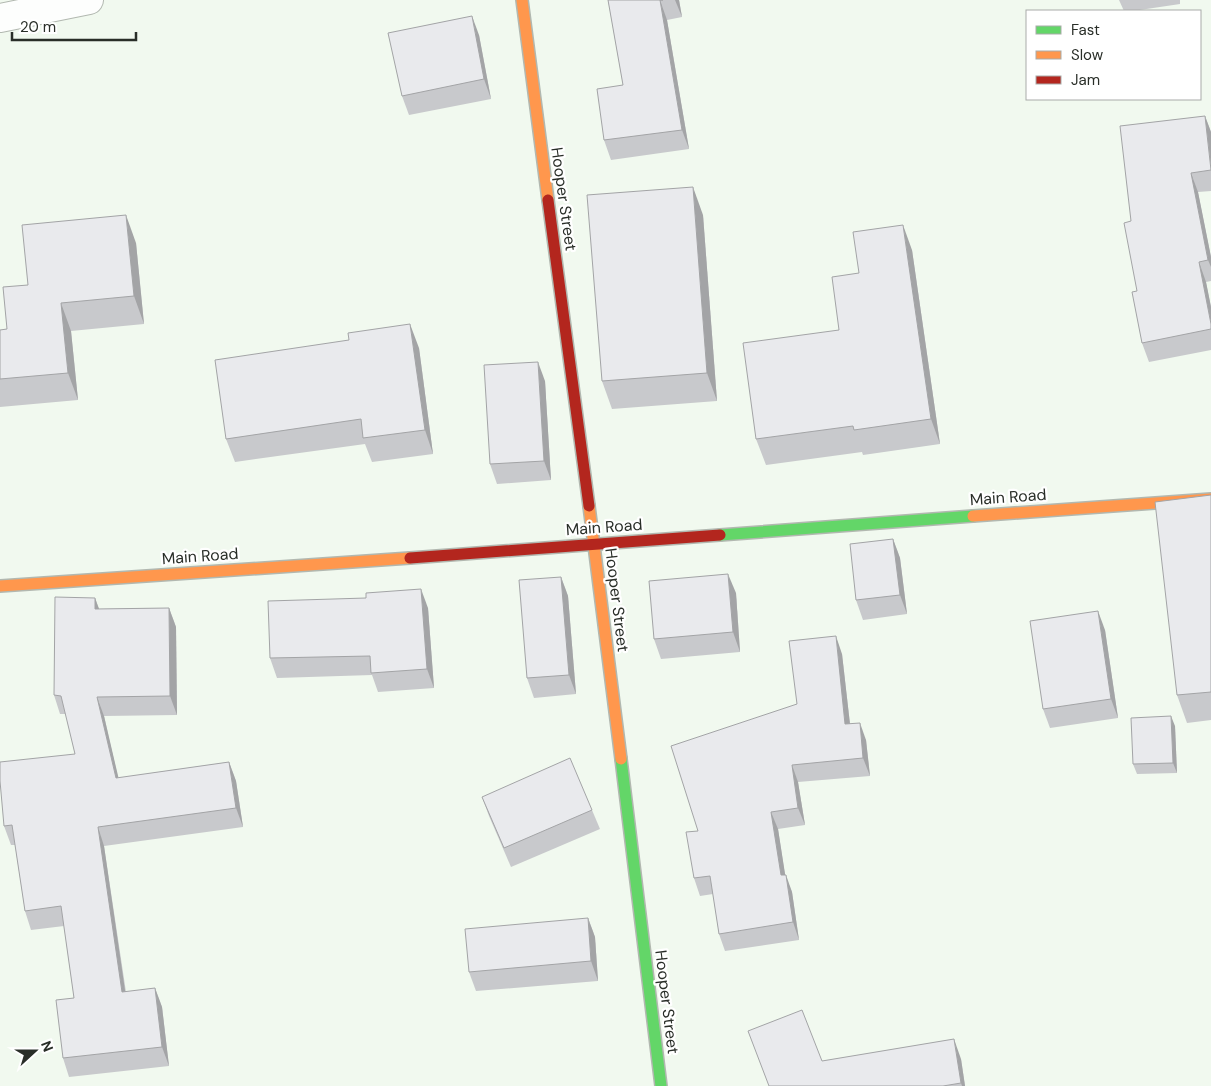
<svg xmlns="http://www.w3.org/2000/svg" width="1211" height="1086" font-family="'DM Sans',sans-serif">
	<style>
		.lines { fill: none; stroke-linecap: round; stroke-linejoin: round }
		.street-casing { stroke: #b2b8b0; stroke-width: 30 }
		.fast-casing { stroke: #b2b8b0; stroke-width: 14 }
		.slow-casing { stroke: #b2b8b0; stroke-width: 14 }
		.jam-casing { stroke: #b2b8b0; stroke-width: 14 }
		.street { stroke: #fdfefd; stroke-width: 28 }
		.fast { stroke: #63d668; stroke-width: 11 }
		.slow { stroke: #ff974d; stroke-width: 11 }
		.jam { stroke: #b3261e; stroke-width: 11 }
		.wall { fill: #c8c9cc }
		.shaded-wall { fill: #a3a4a6 }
		.building { fill: #e9eaed; stroke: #a3a4a6 }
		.labels { text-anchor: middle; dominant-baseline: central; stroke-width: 4.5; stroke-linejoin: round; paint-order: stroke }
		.street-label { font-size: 16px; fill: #292e28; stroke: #fff }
	</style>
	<rect width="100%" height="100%" fill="#f1f9ef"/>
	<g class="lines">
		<!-- street casing -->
		<g class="street-casing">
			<path id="street" d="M0 18 89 0"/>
		</g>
		<!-- fast casing -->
		<g class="fast-casing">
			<g id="fast">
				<path d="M720 535 973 516"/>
				<path d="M621 759 661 1086"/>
			</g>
		</g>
		<!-- slow casing -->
		<g class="slow-casing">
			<g id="slow">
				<path d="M522 0 548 200"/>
				<path d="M589 506 621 759"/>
				<path d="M973 516 1211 499"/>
				<path d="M0 586 410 558"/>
			</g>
		</g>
		<!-- jam casing -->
		<g class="jam-casing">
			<g id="jam">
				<path d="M548 200 589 506"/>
				<path d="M410 558 720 535"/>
			</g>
		</g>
		<!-- street -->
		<use href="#street" class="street"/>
		<!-- fast -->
		<use href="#fast" class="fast"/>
		<!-- slow -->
		<use href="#slow" class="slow"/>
		<!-- jam -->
		<use href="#jam" class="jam"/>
	</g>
	<!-- wall -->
	<g class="wall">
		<path d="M608 0H679L682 17 667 20 689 149 611 160 604 140 623 85Z"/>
		<path d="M1119 0H1180V4L1133 11H1124Z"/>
		<path d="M479 35 491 99 409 115 402 96Z"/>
		<path d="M1205 116 1211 132V191L1198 192 1211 257V281L1206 282 1211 307V350L1149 362 1142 343 1131 221Z"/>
		<path d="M703 215 717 401 612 409 602 381Z"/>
		<path d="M136 243 144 324 71 331 78 400 0 407V330L7 329 28 285Z"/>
		<path d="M912 250 940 444 863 455 862 452 766 465 756 439 839 330 859 273Z"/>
		<path d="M419 348 433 454 372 462 365 444 235 462 226 439Z"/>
		<path d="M545 381 551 480 497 484 490 464Z"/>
		<path d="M1211 495V720L1187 723 1177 695Z"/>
		<path d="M893 539 900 558 907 614 863 620 856 600Z"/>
		<path d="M561 577 568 596 576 694 534 698 527 678Z"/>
		<path d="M736 593 740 652 661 659 654 639Z"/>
		<path d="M95 598 99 609 169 608 176 627 177 715 104 716 118 778 229 762 236 781 243 827 104 846 126 992 155 988 162 1007 169 1066 69 1077 63 1058 74 998 64 926 31 930 25 911 15 845H11L4 826 75 754 66 714H60L54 695Z"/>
		<path d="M428 608 434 688 378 692 372 675 277 678 270 658Z"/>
		<path d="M1105 630 1118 718 1050 728 1043 709Z"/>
		<path d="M842 654 850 724 866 740 870 776 798 782 805 825 778 829 785 875 792 892 799 940 725 951 719 934 713 894 700 896 694 878 698 831 797 704Z"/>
		<path d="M1175 726 1177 773 1137 774 1133 764Z"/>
		<path d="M482 797 592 810 600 829 511 867 489 816Z"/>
		<path d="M588 918 595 937 598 981 476 991 469 972Z"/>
		<path d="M961 1059 965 1086H769L822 1061Z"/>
	</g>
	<!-- shaded-wall -->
	<g class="shaded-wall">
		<path d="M660 0 667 20 689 149 682 130Z"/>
		<path d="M675 0H679L682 17Z"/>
		<path d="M472 16 479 35 491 99 484 79Z"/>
		<path d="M1205 116 1211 132V166Z"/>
		<path d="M1191 173 1198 192 1211 257V267L1208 260Z"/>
		<path d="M693 187 703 215 717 401 707 373Z"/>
		<path d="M126 215 136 243 144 324 134 296Z"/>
		<path d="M903 225 912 250 940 444 931 419Z"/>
		<path d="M1199 262 1206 282 1211 307V324Z"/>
		<path d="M61 303 71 331 78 400 68 373Z"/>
		<path d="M410 324 419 348 433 454 425 430Z"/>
		<path d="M538 362 545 381 551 480 544 461Z"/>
		<path d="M893 539 900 558 907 614 900 595Z"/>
		<path d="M728 574 736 593 740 652 733 632Z"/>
		<path d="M561 577 568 596 576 694 569 675Z"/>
		<path d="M421 589 428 608 434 688 427 669Z"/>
		<path d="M95 598 102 617 95 609Z"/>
		<path d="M169 608 176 627 177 715 170 696Z"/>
		<path d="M1098 611 1105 630 1118 718 1111 699Z"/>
		<path d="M836 636 842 654 852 742 845 724Z"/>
		<path d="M97 697 104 716 123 797 116 778Z"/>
		<path d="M1171 716 1175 726 1177 773 1173 763Z"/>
		<path d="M860 723 866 740 870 776 863 758Z"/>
		<path d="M229 762 236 781 243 827 236 808Z"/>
		<path d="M792 765 798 782 805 825 798 808Z"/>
		<path d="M771 812 778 829 788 893 781 875Z"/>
		<path d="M98 827 104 846 128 1011 122 992Z"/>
		<path d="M786 875 792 892 799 940 793 922Z"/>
		<path d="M588 918 595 937 598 981 591 961Z"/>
		<path d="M155 988 162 1007 169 1066 162 1047Z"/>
		<path d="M954 1039 961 1059 965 1086H962L961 1083Z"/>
	</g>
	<!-- building -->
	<g class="building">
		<path d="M608 0H663H660L682 130 604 140 597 89 623 85Z"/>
		<path d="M472 16 484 79 402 96 388 33Z"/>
		<path d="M1205 116 1211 170 1191 173 1208 260 1199 262 1211 324V329L1142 343 1132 292 1137 291 1124 223 1131 221 1120 126Z"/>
		<path d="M693 187 707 373 602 381 587 195Z"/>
		<path d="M126 215 134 296 61 303 68 373 0 379V330L7 329 3 287 28 285 22 225Z"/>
		<path d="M903 225 931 419 854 430 853 426 756 439 743 343 839 330 832 277 859 273 853 232Z"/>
		<path d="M410 324 425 430 363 438 361 419 226 439 215 360 349 340 348 333Z"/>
		<path d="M538 362 544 461 490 464 484 365Z"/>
		<path d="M1211 495V692L1177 695 1155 502Z"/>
		<path d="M893 539 900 595 856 600 850 544Z"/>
		<path d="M728 574 733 632 654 639 649 581Z"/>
		<path d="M561 577 569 675 527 678 519 580Z"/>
		<path d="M421 589 427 669 371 673 370 656 270 658 268 601 366 598V593Z"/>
		<path d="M55 597 95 598V609L169 608 170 696 97 697 116 778 229 762 236 808 98 827 122 992 155 988 162 1047 63 1058 56 1000 74 998 61 906 25 911 12 825 4 826 0 781V762L75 754 61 696 54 695Z"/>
		<path d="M1098 611 1111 699 1043 709 1030 621Z"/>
		<path d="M836 636 845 724 860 723 863 758 792 765 798 808 771 812 781 875H786L793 922 719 934 710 876 694 878 686 832 698 831 671 746 797 704 789 641Z"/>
		<path d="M1171 716 1173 763 1133 764 1131 718Z"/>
		<path d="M570 758 592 810 504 848 482 797Z"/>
		<path d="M588 918 591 961 469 972 465 929Z"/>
		<path d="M802 1010 822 1061 954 1039 961 1083 943 1086H769L748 1031Z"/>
	</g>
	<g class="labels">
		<!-- street labels -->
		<g class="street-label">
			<text transform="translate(564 199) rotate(82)">Hooper Street</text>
			<text transform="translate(1008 497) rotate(-4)">Main Road</text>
			<text transform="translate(604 527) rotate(-4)">Main Road</text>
			<text transform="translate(200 556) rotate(-4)">Main Road</text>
			<text transform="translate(617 600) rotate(83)">Hooper Street</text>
			<text transform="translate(667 1002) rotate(83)">Hooper Street</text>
		</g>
	</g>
	<!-- legend -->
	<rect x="1026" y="10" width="175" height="90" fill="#ffffff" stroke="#a9aba9"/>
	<rect x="1036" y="26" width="25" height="8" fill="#63d668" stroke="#a9aba9"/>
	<text x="1071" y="35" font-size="15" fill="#292e28">Fast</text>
	<rect x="1036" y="51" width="25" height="8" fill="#ff974d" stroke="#a9aba9"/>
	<text x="1071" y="60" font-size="15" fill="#292e28">Slow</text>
	<rect x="1036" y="76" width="25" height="8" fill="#b3261e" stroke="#a9aba9"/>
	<text x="1071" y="85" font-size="15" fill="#292e28">Jam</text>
	<!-- north arrow -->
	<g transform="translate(35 1051) rotate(69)" stroke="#ffffff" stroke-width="4" paint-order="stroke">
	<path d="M0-4L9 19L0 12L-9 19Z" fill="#292e28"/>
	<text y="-8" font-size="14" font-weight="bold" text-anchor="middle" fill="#292e28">N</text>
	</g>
	<!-- scale -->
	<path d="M12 32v8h124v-8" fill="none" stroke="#292e28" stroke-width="2.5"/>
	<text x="20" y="32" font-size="15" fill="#292e28" stroke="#ffffff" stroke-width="4" paint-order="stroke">20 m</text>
</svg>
